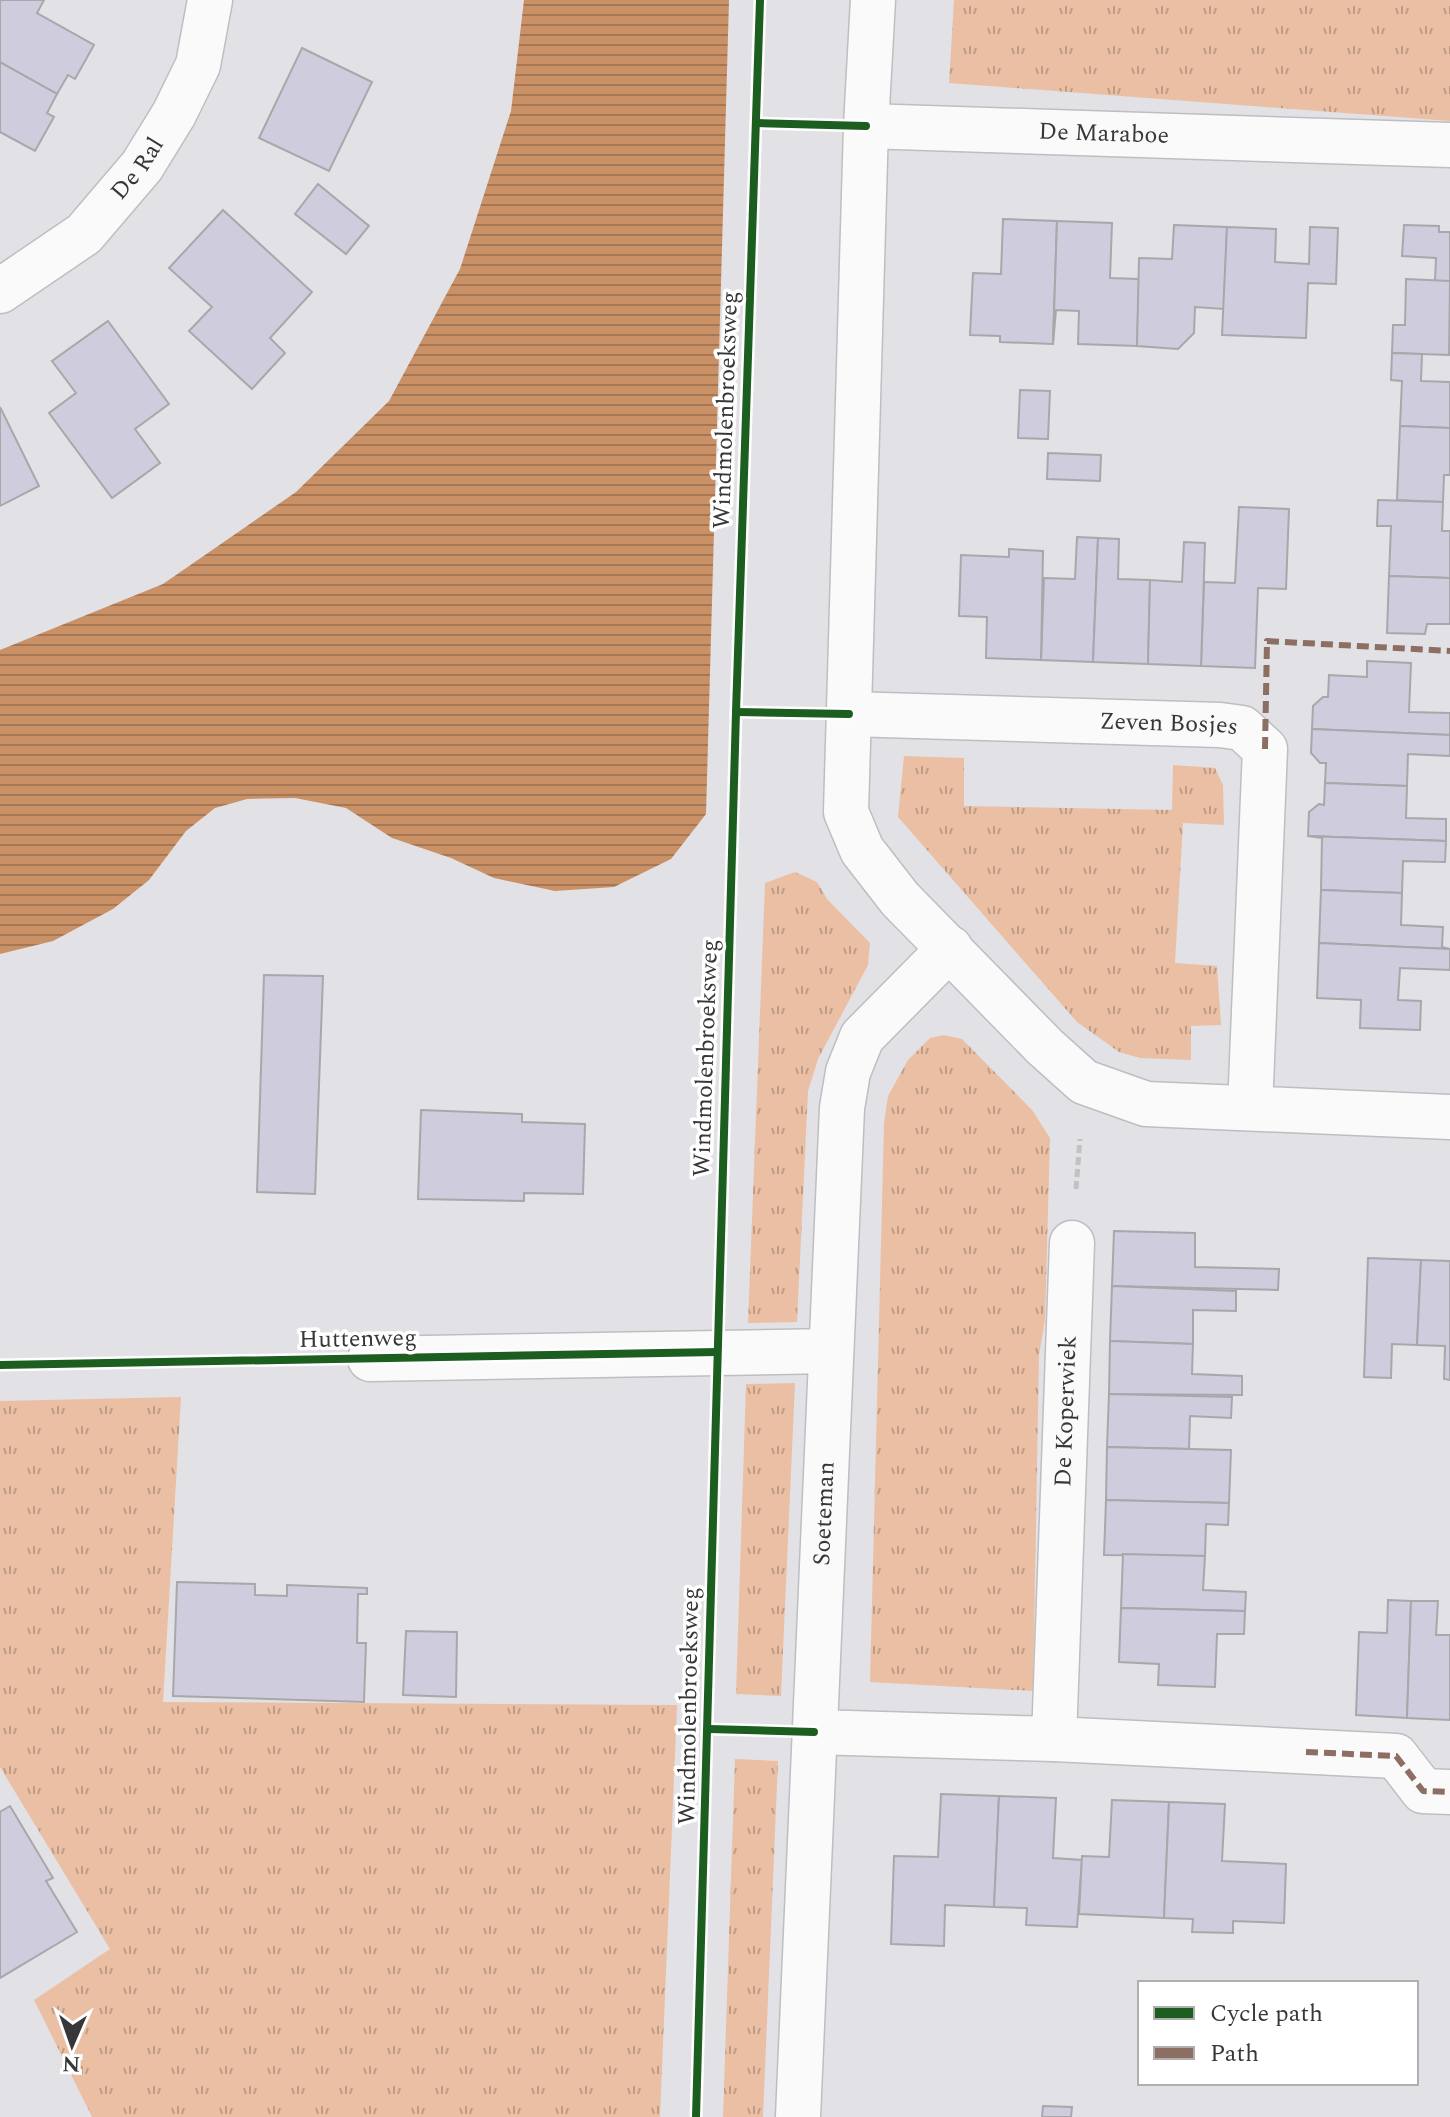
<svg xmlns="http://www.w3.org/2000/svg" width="1450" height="2117" font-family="Spectral,serif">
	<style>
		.grass { fill: url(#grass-tufts) }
		.water { fill: url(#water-rules) }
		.building { fill: #cfccde; stroke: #a8a7aa; stroke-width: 2 }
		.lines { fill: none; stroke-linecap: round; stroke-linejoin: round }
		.minor-casing { stroke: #bebec1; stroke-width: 47 }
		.tertiary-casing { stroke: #bebec1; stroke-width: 47 }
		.path { stroke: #c2c1c3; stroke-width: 5; stroke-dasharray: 8 4; stroke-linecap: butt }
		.minor { stroke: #fbfafb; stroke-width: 44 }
		.tertiary { stroke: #fbfafb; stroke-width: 44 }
		.quiet { stroke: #8d6e63; stroke-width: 6; stroke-dasharray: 12 6; stroke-linecap: butt }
		.cycleway-casing { stroke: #fff; stroke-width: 13 }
		.cycleway { stroke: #1b5e20; stroke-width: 8 }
		.labels { text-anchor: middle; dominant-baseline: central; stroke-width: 7; stroke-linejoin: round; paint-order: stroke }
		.street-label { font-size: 24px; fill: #373739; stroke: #fff }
	</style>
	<defs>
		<pattern id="grass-tufts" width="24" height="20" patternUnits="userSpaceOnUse" patternTransform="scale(2)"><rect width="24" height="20" fill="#ebbfa3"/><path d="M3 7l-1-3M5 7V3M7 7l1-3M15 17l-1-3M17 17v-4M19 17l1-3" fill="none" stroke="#bf9c86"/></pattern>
		<pattern id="water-rules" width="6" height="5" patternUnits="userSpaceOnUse" patternTransform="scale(2)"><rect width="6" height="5" fill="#ca9166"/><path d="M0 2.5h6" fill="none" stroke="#a57755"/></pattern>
	</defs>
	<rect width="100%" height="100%" fill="#e2e1e5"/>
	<!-- grass -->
	<g class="grass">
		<path d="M954 0H1450V121L949 83Z"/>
		<path d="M904 756 964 758V806L1172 810 1173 765 1215 768 1223 785 1224 825 1183 823 1175 963 1217 966 1221 1025 1191 1026V1060L1140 1058 1119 1052 1077 1022 898 817Z"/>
		<path d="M795 872 817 882 827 899 870 943 868 965 818 1059 808 1091 797 1322 748 1323 765 883Z"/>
		<path d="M944 1035 962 1039 1032 1110 1050 1138 1045 1320 1039 1355 1033 1691 870 1682 884 1123 888 1096 908 1060 930 1038Z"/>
		<path d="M795 1383 781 1696 736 1694 746 1384Z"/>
		<path d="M181 1397 163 1702 677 1705 660 2117H92L34 2000 110 1949 0 1767V1401Z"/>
		<path d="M735 1759 778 1761 763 2117H723Z"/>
	</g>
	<!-- water -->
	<path class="water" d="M524 0H729L706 814 671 859 614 887 555 891 494 878 451 858 392 838 346 808 295 798 247 799 215 808 186 831 149 880 113 909 53 941 0 954V650L163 584 296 492 389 401 460 269 511 111Z"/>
	<!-- building -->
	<g class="building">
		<path d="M0 0H44L37 13 94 45 75 79 68 75 57 94 0 62Z"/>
		<path d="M302 48 372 82 329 171 259 138Z"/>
		<path d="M0 62 57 94 47 113 54 117 35 151 0 132Z"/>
		<path d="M318 184 369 226 346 254 295 214Z"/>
		<path d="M223 210 312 292 270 338 285 353 252 389 189 331 212 307 169 268Z"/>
		<path d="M1003 219 1057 221 1053 344 1000 342V336L970 335 973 273 1001 274Z"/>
		<path d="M1057 221 1112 223 1110 278 1139 279 1137 346 1078 344 1079 311 1056 310 1053 344Z"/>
		<path d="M1174 225 1227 227 1224 309 1195 307 1194 333 1178 349 1137 346 1139 258 1172 259Z"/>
		<path d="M1404 225 1439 226V232H1450V281H1435L1436 258 1402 256Z"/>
		<path d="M1227 227 1276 229 1275 262 1309 264 1310 227 1338 228 1336 284 1308 283 1306 338 1222 335Z"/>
		<path d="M1406 279 1450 281 1449 355 1392 353 1393 325H1405Z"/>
		<path d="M108 321 169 404 135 429 160 463 112 498 49 413 76 393 52 361Z"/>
		<path d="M1392 353 1422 354 1421 381 1450 382V428L1400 426 1402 381 1391 380Z"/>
		<path d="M1020 390 1050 391 1048 439 1018 438Z"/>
		<path d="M0 407 39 486 0 506Z"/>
		<path d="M1400 426 1450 428V475H1444L1443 502 1397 500Z"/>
		<path d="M1048 453 1101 455 1100 481 1047 479Z"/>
		<path d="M1378 500 1443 502 1442 531H1450V578L1389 576 1391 526H1377Z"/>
		<path d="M1239 507 1289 509 1286 589 1258 588 1255 668 1201 666 1204 582 1235 583Z"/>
		<path d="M1077 537 1098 538 1093 662 1041 660 1044 578 1075 579Z"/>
		<path d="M1098 538 1119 539 1118 579 1150 580 1148 664 1093 662Z"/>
		<path d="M1184 542 1205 543 1201 666 1148 664 1150 580 1182 582Z"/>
		<path d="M1009 549 1043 551 1041 660 986 658 987 617 959 616 961 555 1009 557Z"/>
		<path d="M1389 576 1450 578V624H1427L1425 634 1387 633Z"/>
		<path d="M1367 661 1411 663 1409 712 1450 713V735L1312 729 1313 706 1323 697H1328L1329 675 1367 677Z"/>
		<path d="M1312 729 1450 735V756L1408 754 1407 786 1325 783 1326 763H1320L1311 753Z"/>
		<path d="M1325 783 1407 786 1406 818 1446 819V841L1308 836 1309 812 1319 804 1324 805Z"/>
		<path d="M1308 836 1446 841 1445 862 1403 861 1402 893 1321 890 1322 838Z"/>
		<path d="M1321 890 1402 893 1401 925 1443 927 1442 947 1450 949 1319 943Z"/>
		<path d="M1319 943 1450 949V970L1400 968 1398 1000 1421 1001 1420 1030 1360 1028 1361 1000 1317 998Z"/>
		<path d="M264 975 323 976 315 1194 257 1192Z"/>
		<path d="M421 1110 522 1114V1122L585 1124 583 1194 524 1193V1201L418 1199Z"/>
		<path d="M1114 1231 1195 1233V1267L1279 1269 1278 1290 1112 1286Z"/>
		<path d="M1368 1258 1421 1260 1417 1345 1392 1344 1391 1378 1364 1377Z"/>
		<path d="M1421 1260 1450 1261V1380L1444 1379 1445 1346 1417 1345Z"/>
		<path d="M1112 1286 1236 1291V1311L1193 1310V1344L1110 1341Z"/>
		<path d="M1110 1341 1193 1344 1192 1374 1242 1376V1395L1109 1394Z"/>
		<path d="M1109 1394 1232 1397 1231 1418 1190 1416 1189 1449 1107 1447Z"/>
		<path d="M1107 1447 1231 1450 1229 1503 1106 1500Z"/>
		<path d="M1106 1500 1229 1503 1228 1525 1206 1524 1205 1556 1104 1555Z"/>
		<path d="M1123 1554 1205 1556 1203 1590 1246 1592 1245 1611 1121 1608Z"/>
		<path d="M177 1582 255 1584V1595L287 1596V1585L367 1588V1594H358L357 1643H366L364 1702 173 1696Z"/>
		<path d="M1388 1600 1411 1601 1407 1718 1356 1715 1359 1632 1387 1633Z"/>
		<path d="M1411 1601H1438L1436 1635H1450V1720L1407 1718Z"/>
		<path d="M1121 1608 1245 1611 1244 1634H1217L1215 1687 1158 1685 1159 1664 1119 1662Z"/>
		<path d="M406 1631 457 1632 456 1697 403 1695Z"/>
		<path d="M941 1794 999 1796 994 1907 945 1905 944 1946 891 1944 894 1856 938 1857Z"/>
		<path d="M999 1796 1056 1798 1053 1858 1082 1860 1077 1927 1026 1925 1027 1908 994 1907Z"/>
		<path d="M1112 1800 1169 1802 1164 1918 1079 1914 1082 1856 1109 1857Z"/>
		<path d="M1169 1802 1225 1804 1222 1861 1286 1864 1284 1923 1233 1921V1933L1192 1932 1193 1919 1164 1918Z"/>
		<path d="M10 1806 53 1878 46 1881 77 1932 0 1978V1812Z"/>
		<path d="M1043 2106 1072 2107 1071 2117H1042Z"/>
	</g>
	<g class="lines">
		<!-- minor casing -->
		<g class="minor-casing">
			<g id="minor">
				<path id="s1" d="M866 126 1450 145"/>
				<path id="s2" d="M0 291 84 234 142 166 174 114 198 65 210 0"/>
				<path id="s3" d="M849 714 1220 725 1242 728 1265 749 1250 1108"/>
				<path d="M370 1359 831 1351"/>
				<path d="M814 1732 1054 1739 1396 1756 1423 1791 1450 1792"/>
				<path id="s4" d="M1054 1739 1072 1243"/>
			</g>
		</g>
		<!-- tertiary casing -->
		<g class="tertiary-casing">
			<g id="tertiary">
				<path d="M873 0 866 126 846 812 862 850 900 899 1045 1047 1084 1082 1146 1104 1450 1117"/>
				<path id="s5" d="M798 2117 842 1108 848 1072 862 1037 950 948"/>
			</g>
		</g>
		<!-- path -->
		<path class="path" d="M1076 1189 1080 1139"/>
		<!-- minor -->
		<use href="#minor" class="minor"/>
		<!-- tertiary -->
		<use href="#tertiary" class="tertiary"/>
		<!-- quiet -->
		<g class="quiet">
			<path d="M1265 749 1267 641 1450 651"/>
			<path d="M1306 1752 1396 1756 1423 1791 1450 1792"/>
		</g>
		<!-- cycleway casing -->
		<g class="cycleway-casing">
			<g id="cycleway">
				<path d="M756 123 866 126"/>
				<path d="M736 712 849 714"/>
				<path d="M0 1365 717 1352"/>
				<path d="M709 1729 814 1732"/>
				<path d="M696 2117 736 712 760 0"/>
			</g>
		</g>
		<!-- cycleway -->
		<use href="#cycleway" class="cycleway"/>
	</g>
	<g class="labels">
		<!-- street labels -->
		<g class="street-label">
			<text stroke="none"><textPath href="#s1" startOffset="238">De Maraboe</textPath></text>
			<text stroke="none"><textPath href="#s2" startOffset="186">De Ral</textPath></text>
			<text transform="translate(726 410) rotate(-88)">Windmolenbroeksweg</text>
			<text stroke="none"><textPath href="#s3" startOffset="320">Zeven Bosjes</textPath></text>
			<text transform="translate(706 1058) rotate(-88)">Windmolenbroeksweg</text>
			<text transform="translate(358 1339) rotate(-1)">Huttenweg</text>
			<text stroke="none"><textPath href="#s4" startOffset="328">De Koperwiek</textPath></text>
			<text stroke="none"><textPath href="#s5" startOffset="604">Soeteman</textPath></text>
			<text transform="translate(689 1706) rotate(-89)">Windmolenbroeksweg</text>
		</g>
	</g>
	<!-- legend -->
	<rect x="1138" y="1981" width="280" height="104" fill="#ffffff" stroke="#afafb0" stroke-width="2"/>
	<rect x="1154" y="2007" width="40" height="12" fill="#1b5e20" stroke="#afafb0" stroke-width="2"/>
	<text x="1210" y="2021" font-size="24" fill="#373739">Cycle path</text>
	<rect x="1154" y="2047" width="40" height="12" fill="#8d6e63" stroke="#afafb0" stroke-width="2"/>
	<text x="1210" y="2061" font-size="24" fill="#373739">Path</text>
	<!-- north arrow -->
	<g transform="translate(72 2045) rotate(182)" stroke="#ffffff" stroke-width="6" paint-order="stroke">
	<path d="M0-6L14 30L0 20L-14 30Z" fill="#373739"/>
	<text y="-12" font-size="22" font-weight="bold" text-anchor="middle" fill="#373739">N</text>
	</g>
</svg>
